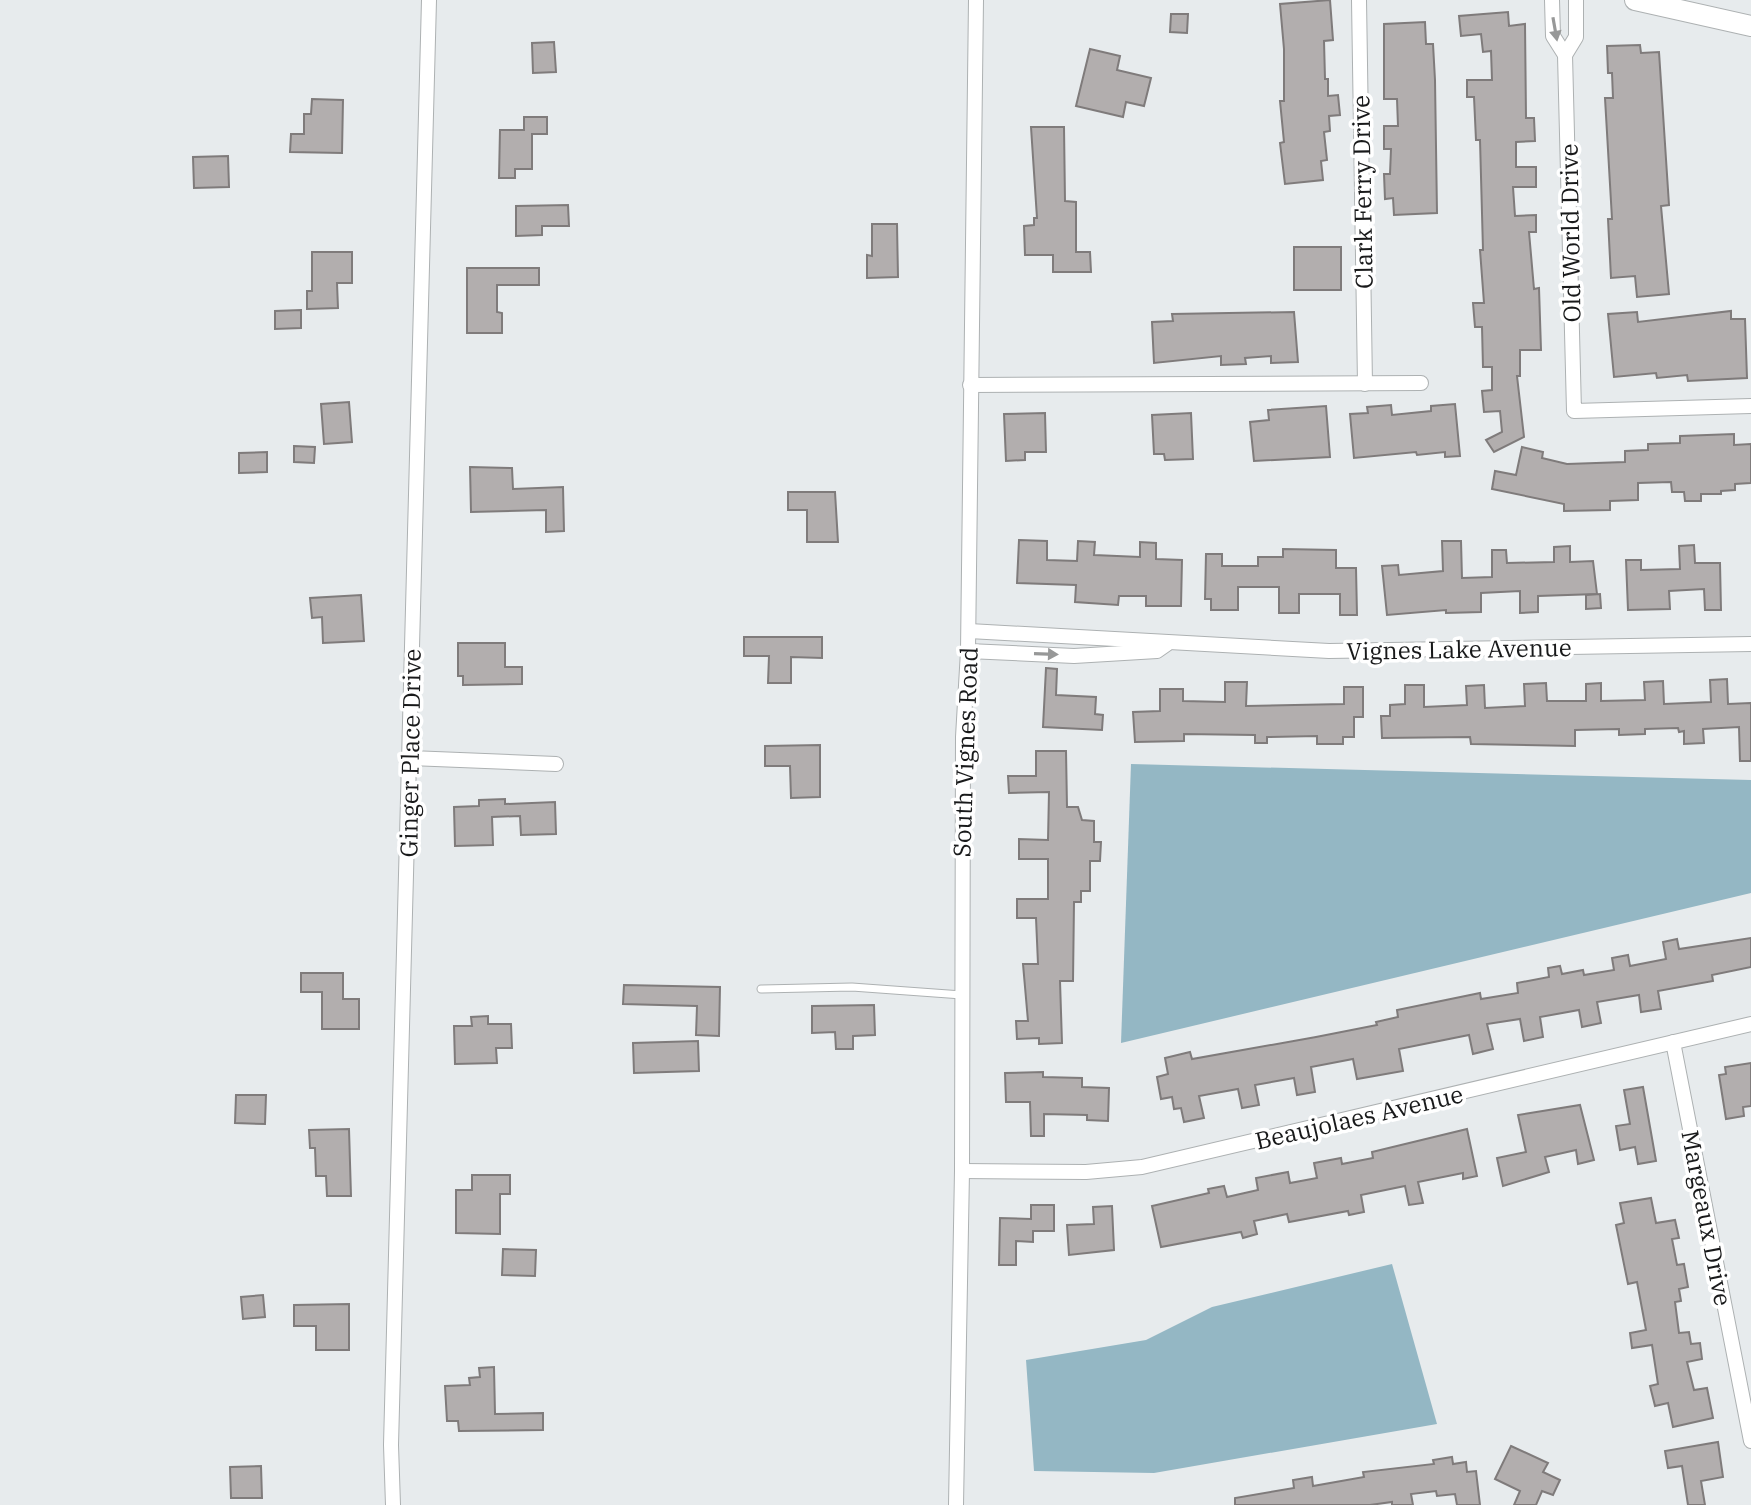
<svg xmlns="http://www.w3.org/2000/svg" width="1751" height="1505" font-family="'IBM Plex Serif',serif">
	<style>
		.water { fill: #94b7c4 }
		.building { fill: #b2aeae; stroke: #7f7b7b; stroke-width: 2 }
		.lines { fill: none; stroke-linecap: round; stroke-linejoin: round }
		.lane-casing { stroke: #adb1b2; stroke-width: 9 }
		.street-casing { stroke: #adb1b2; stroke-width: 16 }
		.secondary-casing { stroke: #adb1b2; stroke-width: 22 }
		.lane { stroke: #fff; stroke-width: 7 }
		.street { stroke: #fff; stroke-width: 14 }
		.secondary { stroke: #fff; stroke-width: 20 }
		.oneway { fill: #979898 }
		.labels { text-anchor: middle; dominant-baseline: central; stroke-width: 7; stroke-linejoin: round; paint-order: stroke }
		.street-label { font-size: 24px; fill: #18191a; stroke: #fff }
	</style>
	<rect width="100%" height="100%" fill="#e7ebed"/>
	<!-- water -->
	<g class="water">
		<path d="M1131 764 1751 780V893L1121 1043Z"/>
		<path d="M1392 1264 1437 1424 1154 1473 1034 1471 1026 1360 1146 1340 1212 1307Z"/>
	</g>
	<!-- building -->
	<g class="building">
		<path d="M1330 0 1333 40 1324 41 1325 79H1328V96L1338 95 1340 115 1329 116 1330 131 1324 132 1327 160 1321 161 1323 180 1285 184 1280 143 1284 142 1280 101H1284V49L1280 4Z"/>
		<path d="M1508 12 1509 26 1525 24 1526 118H1534L1535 141 1516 142V167H1536V187H1513L1515 216 1536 215V232H1529L1534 289 1539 288 1541 350H1520V376H1517L1524 437 1494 452 1486 440 1502 432 1500 411 1484 412 1482 391 1492 390V367H1483L1482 327H1475L1473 303H1484L1480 250H1483L1480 140H1476L1474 97H1467V80H1492L1491 51 1483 52 1481 34 1461 36 1459 16Z"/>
		<path d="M1171 14H1188L1187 33 1170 32Z"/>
		<path d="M1425 22 1426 44H1433L1435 80 1437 213 1394 215 1393 198 1385 199 1384 174H1390L1391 149H1384V126H1398L1397 99H1384V24Z"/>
		<path d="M554 42 556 72 533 73 532 43Z"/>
		<path d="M1640 45 1641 53 1659 52 1669 205 1661 206 1669 294 1637 297 1635 276 1611 278 1608 219H1612L1605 98H1613L1612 73H1608L1607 46Z"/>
		<path d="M1090 49 1120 56 1117 70 1151 78 1144 106 1126 102 1123 117 1076 106Z"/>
		<path d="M312 99 343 100 342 153 290 152 291 134H304V114H311Z"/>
		<path d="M524 117H547V134H532V169H515V178H499L500 130H524Z"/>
		<path d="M1031 127H1064L1065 201 1076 202V252H1090L1091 272H1053V255H1025L1024 226 1034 225V218H1037Z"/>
		<path d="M228 156 229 187 194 188 193 157Z"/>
		<path d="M568 205 569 226H542V235L516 236V206Z"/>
		<path d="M872 224H897L898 277 867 278V255L872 256Z"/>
		<rect x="1294" y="247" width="47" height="43"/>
		<path d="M312 252H352V283H337L338 308 307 309V291H312Z"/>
		<path d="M467 268H539V285H497V312L502 313V333H467Z"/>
		<path d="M301 310V328L275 329V311Z"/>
		<path d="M1731 311V319H1745L1747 378 1688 381 1687 375 1657 378 1656 373 1614 377 1608 314 1637 312 1638 322Z"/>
		<path d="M1294 312 1298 362 1271 363V356L1245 358 1246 364 1221 365V356L1154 363 1152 322 1173 321 1172 314Z"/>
		<path d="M349 402 352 442 324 444 321 404Z"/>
		<path d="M1455 404 1460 456 1445 457V452L1417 455 1416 452 1354 458 1350 414 1368 413 1367 407 1391 405 1392 415 1431 411V406Z"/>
		<path d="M1326 406 1330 457 1254 461 1250 422 1269 420 1268 410Z"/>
		<path d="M1045 413 1046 452H1025V460L1006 461 1004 414Z"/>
		<path d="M1191 413 1193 459 1165 460 1164 454H1154L1152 415Z"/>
		<path d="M1734 434V445L1751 444V483L1735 484V490L1721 491V494H1701V501H1685L1684 492H1672L1671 482 1638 483V500L1610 501V510L1564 511V504L1492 489 1495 471 1516 475 1522 447 1543 452 1542 458 1567 464 1625 462V451L1648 450V444L1680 443V436Z"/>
		<path d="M294 446 315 447 314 463 294 462Z"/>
		<path d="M267 452V472L239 473V453Z"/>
		<path d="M470 467 512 468 513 489 563 487 564 531 546 532V510L471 512Z"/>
		<path d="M788 492H835L838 542H807V510H788Z"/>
		<path d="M1019 540 1047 541V560L1077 561 1078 541 1095 542 1094 555 1140 557V542L1156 543V559L1182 560 1181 606H1146V596H1119L1118 605 1075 602 1076 585 1017 583Z"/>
		<path d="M1442 541H1461L1462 578 1492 577V550H1506L1507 563 1554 562V547L1570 546V562L1593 561 1597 594 1538 596V612L1520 613V591L1481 593V612L1446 613V610L1387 615 1382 566 1398 565 1399 575 1443 571Z"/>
		<path d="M1694 545 1695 563H1720L1721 610H1705L1704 589 1669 591 1670 609 1628 610 1626 560H1641V570L1680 569 1679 546Z"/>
		<path d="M1283 549 1336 550V568H1356L1357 615H1340V594H1299V613H1279V587H1238V610H1211V599H1205L1206 554H1222V566H1258V557H1283Z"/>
		<path d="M1600 594 1601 608 1586 609V595Z"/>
		<path d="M361 595 364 641 323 643 322 617 312 618 310 598Z"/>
		<path d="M744 637H822V658L791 657V683H768L769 656H744Z"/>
		<path d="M458 643H505V667H522V684L463 685V676H458Z"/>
		<path d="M1046 668 1057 669 1056 695 1096 697 1095 714 1103 715 1102 730 1043 727Z"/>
		<path d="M1727 679 1728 704 1751 703V761H1740L1739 727 1703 729 1704 743 1684 744V731L1679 732 1678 728 1645 729V734L1619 735V729L1575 730V746L1471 744 1470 737 1382 738 1381 716H1390V705L1405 704V685H1424V707L1467 705 1466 686 1484 685 1485 708 1525 706 1524 684 1546 683 1547 701H1586V684L1601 683V701L1645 700 1644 682 1663 681 1664 704 1711 702 1710 680Z"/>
		<path d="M1225 682H1247L1246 706 1344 704V687H1363V717H1354V737H1343V744H1317V736L1267 737V743H1255V735L1184 734V741L1135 742 1133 712 1160 711V689H1183V701L1225 702Z"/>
		<path d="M820 745V797L791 798 790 766H765V746Z"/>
		<path d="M1036 751H1066L1067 807H1078L1082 820 1094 821V842H1101L1100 861H1090V891H1081V902H1074L1073 981H1060L1062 1043 1039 1044V1038L1017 1039 1016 1021H1028L1023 964H1038L1036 918H1017V899H1048V859H1019V839L1048 840 1049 792 1009 793 1008 776H1036Z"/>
		<path d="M505 799V804L555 802 556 834 521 835 520 816 492 817 493 845 455 846 454 807 479 806V800Z"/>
		<path d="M1751 938V967L1712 975 1713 981 1658 991 1661 1009 1641 1012 1639 995 1597 1002 1601 1023 1582 1027 1579 1010 1540 1017 1543 1037 1524 1041 1520 1019 1487 1024 1493 1049 1473 1054 1469 1035 1399 1049 1403 1071 1357 1079 1353 1059 1311 1067 1315 1092 1297 1095 1294 1078 1255 1085 1259 1105 1242 1108 1238 1089 1199 1096 1204 1118 1184 1122 1181 1108 1174 1109 1172 1097 1161 1099 1157 1077 1168 1074 1165 1058 1190 1052 1192 1059 1316 1037 1377 1025 1376 1022 1398 1017 1397 1010 1480 993 1481 999 1518 993 1517 983 1549 977 1548 968 1560 966 1562 974 1583 970 1584 975 1614 970 1612 958 1628 955 1630 966 1666 959 1663 942 1677 939 1679 949Z"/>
		<path d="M301 973H343V999H359V1029H322V992H301Z"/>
		<path d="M624 985 720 987 719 1036 696 1035 697 1006 623 1004Z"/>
		<path d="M874 1005 875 1035 853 1036V1049H836L835 1032 812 1033V1006Z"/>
		<path d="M488 1016V1024H511L512 1048H496L497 1063 455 1064 454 1026H472L471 1017Z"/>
		<path d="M698 1041 699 1071 634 1073 633 1043Z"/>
		<path d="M1751 1063V1106L1743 1107 1744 1116 1726 1119 1719 1075 1726 1074 1725 1067Z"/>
		<path d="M1043 1072V1077L1082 1078V1087L1109 1088 1108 1121 1087 1120V1115L1044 1114V1136H1031L1030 1102H1006L1005 1073Z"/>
		<path d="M1643 1087 1656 1161 1638 1164 1635 1147 1620 1150 1616 1126 1630 1124 1624 1090Z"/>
		<path d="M236 1095H266L265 1124 235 1123Z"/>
		<path d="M1580 1105 1594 1160 1578 1164 1576 1150 1545 1157 1549 1172 1503 1186 1497 1158 1526 1152 1518 1115Z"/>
		<path d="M349 1129 351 1196H327L326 1176H316L315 1148H310L309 1130Z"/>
		<path d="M1467 1129 1477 1176 1463 1179V1173L1418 1182 1423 1203 1409 1205 1405 1186 1361 1195 1364 1212 1349 1215 1348 1211 1289 1222 1287 1214 1254 1221 1257 1234 1243 1238 1241 1232 1161 1247 1152 1206 1209 1193 1208 1189 1224 1186 1227 1197 1258 1190 1256 1178 1288 1172 1290 1183 1317 1178 1314 1163 1341 1158 1342 1164 1373 1158 1372 1152Z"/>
		<path d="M472 1175H510V1194H500V1234L456 1233V1190H472Z"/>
		<path d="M1651 1198 1656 1223 1675 1220 1679 1238 1672 1239 1677 1265 1684 1264 1688 1287 1679 1289 1681 1301 1675 1302 1679 1333 1689 1332 1691 1344 1700 1343 1702 1359 1687 1362 1694 1390 1707 1388 1713 1418 1673 1427 1668 1403 1655 1406 1650 1386 1658 1384 1652 1345 1632 1348 1630 1333 1646 1330 1637 1282 1628 1284 1616 1225 1624 1223 1620 1203Z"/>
		<path d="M1031 1205H1054V1231H1033V1242L1016 1241V1265H999L1000 1218 1031 1219Z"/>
		<path d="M1112 1206 1114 1250 1069 1255 1067 1225 1094 1224 1093 1207Z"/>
		<path d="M503 1249 536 1250 535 1276 502 1275Z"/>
		<path d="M263 1295 265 1317 243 1319 241 1297Z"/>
		<path d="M349 1304V1350H316V1326H294V1305Z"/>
		<path d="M494 1367 495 1414 543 1413V1430L459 1431 458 1421H447L445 1386 470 1385 469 1378 480 1377 479 1368Z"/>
		<path d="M1718 1442 1723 1477 1701 1481 1705 1505H1688L1682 1466 1668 1468 1665 1451Z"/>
		<path d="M1511 1446 1548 1463 1543 1472 1560 1480 1553 1495 1542 1491 1536 1505H1514L1520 1491 1495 1479Z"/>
		<path d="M1452 1457 1453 1464 1466 1462 1467 1472 1476 1471 1480 1505H1457L1455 1494 1437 1496 1436 1491 1411 1494 1413 1505H1392V1502L1370 1505H1235V1498L1294 1488 1293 1480 1312 1477 1313 1486 1364 1477 1363 1472 1434 1464 1433 1460Z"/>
		<path d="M261 1466 262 1498H231L230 1467Z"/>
	</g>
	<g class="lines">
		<!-- lane casing -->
		<g class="lane-casing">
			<path id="lane" d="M761 989 852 987 962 995"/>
		</g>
		<!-- street casing -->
		<g class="street-casing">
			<g id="street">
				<path d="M1359 0 1365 384"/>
				<path d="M1552 0 1553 36 1565 55 1574 411 1751 406"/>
				<path d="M1565 55 1576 37V0"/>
				<path d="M970 385 1421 383"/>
				<path d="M969 631 1329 651 1751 644"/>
				<path d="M968 651 1074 656 1157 651 1167 644"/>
				<path d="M410 758 556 764"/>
				<path d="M1673 1042 1751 1441"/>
				<path d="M962 1171 1086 1172 1142 1167 1751 1024"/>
				<path d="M393 1505 391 1445 429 0"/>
				<path d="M956 1505 962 1171 963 737 968 651 976 0"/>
			</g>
		</g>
		<!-- secondary casing -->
		<g class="secondary-casing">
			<path id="secondary" d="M1635 0 1751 26"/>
		</g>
		<!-- lane -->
		<use href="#lane" class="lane"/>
		<!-- street -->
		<use href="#street" class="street"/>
		<!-- secondary -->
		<use href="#secondary" class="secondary"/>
	</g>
	<!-- one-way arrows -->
	<defs><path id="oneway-solid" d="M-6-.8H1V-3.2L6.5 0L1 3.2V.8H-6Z" transform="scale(2)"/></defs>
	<g class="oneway">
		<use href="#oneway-solid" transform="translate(1555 29) rotate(80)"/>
		<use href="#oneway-solid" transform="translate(1046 654) rotate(2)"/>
	</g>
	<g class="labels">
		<!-- street labels -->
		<g class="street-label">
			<text transform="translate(1362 192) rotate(-91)">Clark Ferry Drive</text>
			<text transform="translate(1570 233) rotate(-91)">Old World Drive</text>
			<text transform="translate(1459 649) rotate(-1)">Vignes Lake Avenue</text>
			<text transform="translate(965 752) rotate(-88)">South Vignes Road</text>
			<text transform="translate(410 753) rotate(-89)">Ginger Place Drive</text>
			<text transform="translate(1359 1117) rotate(-13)">Beaujolaes Avenue</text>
			<text transform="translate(1707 1218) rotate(79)">Margeaux Drive</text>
		</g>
	</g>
</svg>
